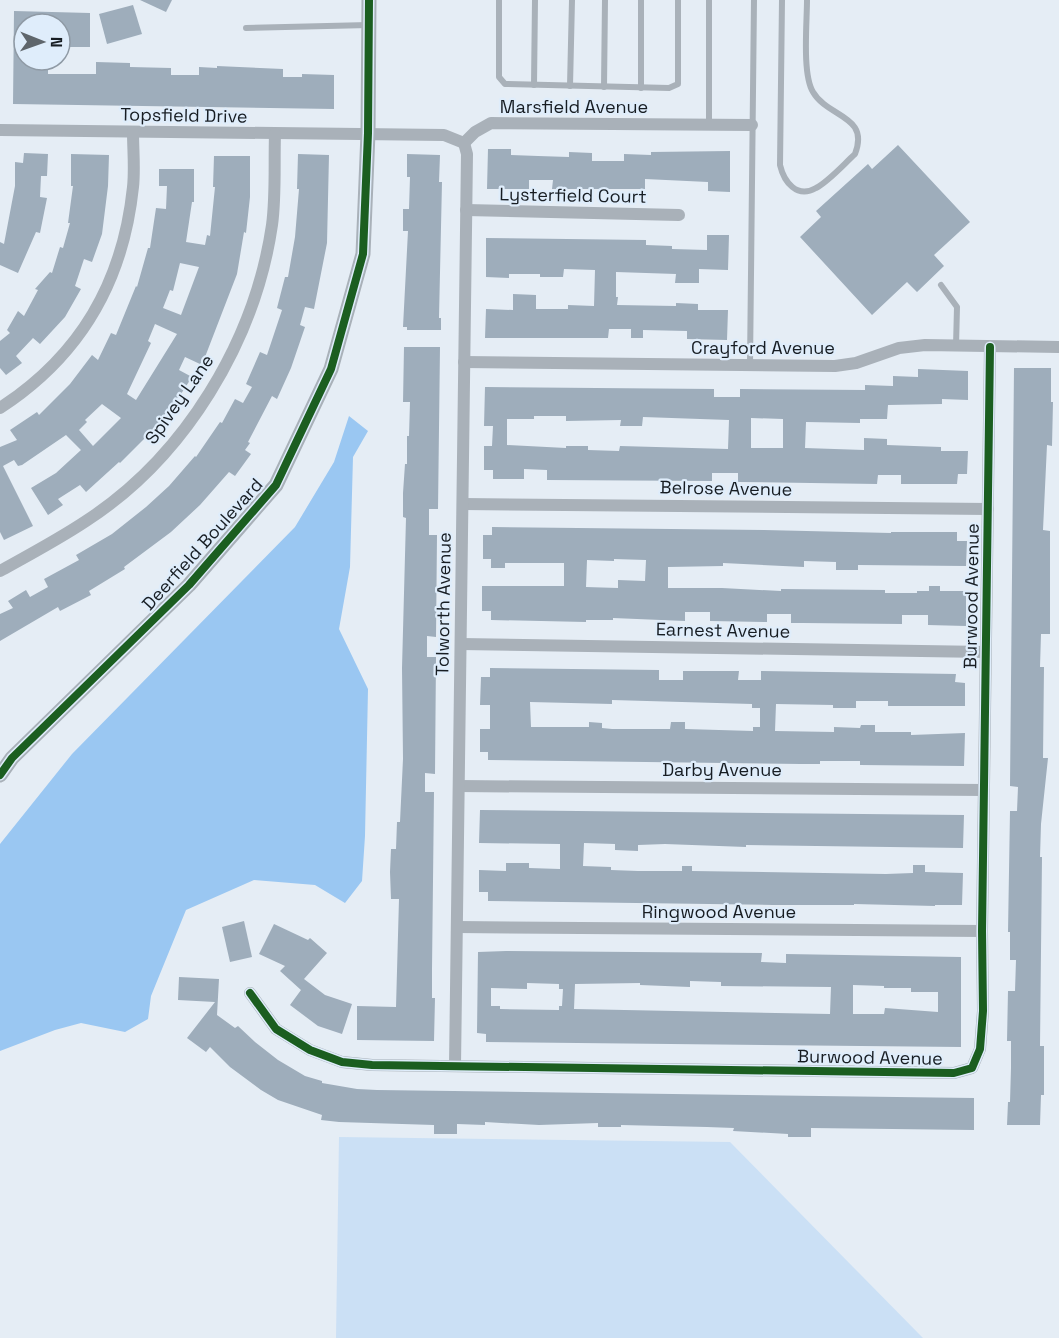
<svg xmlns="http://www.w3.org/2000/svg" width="1059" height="1338" font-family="'Space Grotesk',sans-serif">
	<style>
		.green { fill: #cbe0f5 }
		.water { fill: #9ac7f2 }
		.building { fill: #9eadbb; fill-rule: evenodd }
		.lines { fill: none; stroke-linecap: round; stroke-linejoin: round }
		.service { stroke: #a9b1b9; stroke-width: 6 }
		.minor { stroke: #a9b1b9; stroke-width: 12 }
		.tertiary { stroke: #a9b1b9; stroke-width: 15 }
		.cycleway-casing { stroke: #dfedfb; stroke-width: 11 }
		.cycleway { stroke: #1b5e20; stroke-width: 8 }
		.labels { text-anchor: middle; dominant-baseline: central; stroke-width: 4.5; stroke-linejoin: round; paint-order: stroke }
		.street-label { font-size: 18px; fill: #171d23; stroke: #dfedfb }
	</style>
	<rect width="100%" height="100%" fill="#e5edf5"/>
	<!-- green -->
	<path class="green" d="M339 1137 730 1142 923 1338H336Z"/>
	<!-- water -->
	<path class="water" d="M349 416 368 431 353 457 350 567 339 629 368 689 365 836 362 881 345 903 315 885 254 880 186 910 151 996 148 1019 125 1032 81 1023 55 1030 0 1051V844L72 754 295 527 334 462Z"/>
	<!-- building -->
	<g class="building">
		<path d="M140 0H172L166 12Z"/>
		<path d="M133 5 142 34 107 44 99 14Z"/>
		<path d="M14 11 90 13V47H60V24H24V62L48 63V74H96V62L130 63V67L171 68V75H199V67L217 68V66L283 69V77H302V74L334 75V109L13 104Z"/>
		<path d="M898 145 970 222 934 255 944 266 917 292 907 282 872 315 800 237 821 217 816 211 868 164 872 169Z"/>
		<path d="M488 149H511V155L538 156 569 157V152L592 153V161H624V154L651 155V152L730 151V192L708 191V182L645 179V189H552L553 180H529V189H487Z"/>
		<path d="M24 153 48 154 47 176H41L40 197 47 198 40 233 36 232 18 273 0 265V242L4 244 15 186V162L23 163Z"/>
		<path d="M71 154 109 155 108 186 102 234 92 262 84 259 75 286 81 289 65 317 40 344 33 338 16 356 22 363 6 375 0 368V341L10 333 7 330 18 311 24 316 38 290 35 289 50 272 52 273 60 247 63 248 70 223H68L73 186H71Z"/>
		<path d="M298 154 329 155 327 243 314 309 305 307 300 325 305 327 291 368 277 399 272 396 248 442 250 443 245 450 251 454 235 476 229 472 200 505 171 532 124 567 125 569 89 591 91 595 60 611 58 607 0 641V614L13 608 8 601 26 590 30 597 48 587 44 579 79 560 76 555 112 534 146 507 169 486 195 456 196 457 220 422 222 423 235 399 243 403 252 387 246 384 260 352 267 355 282 310 277 308 285 277H288L295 237 299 189H297Z"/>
		<path d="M407 154 440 155 439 182H442L439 318H441V330H407V327H403L408 231H403V209H409L410 177H407Z"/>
		<path d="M214 156H250V197L246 233 244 232 237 274 205 357 200 364 185 357 179 370 192 377 179 397H178L152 431 120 463 119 462 86 492 80 485 58 499 63 505 48 515 31 488 56 473 81 450 66 435 22 465 18 466 14 460 3 466 33 526 4 540 0 532V447L17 440 10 430 37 412 39 415 70 384 92 355 98 360 111 333 116 335 136 286 137 287 148 248H150L156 208 166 209 167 186H159V169H194V202H192L186 242 205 245 207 235 210 236 215 187H213ZM180 263 199 267 181 315 163 308 170 290 173 291ZM155 324 177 334 136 400 127 394 151 343 148 341ZM102 404 121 418 93 446 79 430 87 422 85 420Z"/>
		<path d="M707 235H729L728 270 699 269V283H675L676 274 616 272V297H618L617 305 676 306V303L698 304V310H728L727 340 687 339V331L643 330V338H631V329H609L608 338H485L486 309 513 310V294L536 295V309H568V305L594 306 595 270 564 269 563 277H540V274H509V278L486 277V238L646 240V245L672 246V249L707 250Z"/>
		<path d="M404 347H440L438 509H429V535H437L436 637 427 636V657H436L435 774 425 773V792H434L432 969V998H435L434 1041 357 1040V1006L396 1007 399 899H391L390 872 391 849H396L397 822H400L403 759 402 668 406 518 403 517V493L405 464H407V436H409L410 402H403Z"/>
		<path d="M1014 368H1051V402H1053L1052 446 1047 445 1043 530 1050 531V634H1041L1040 667H1044L1043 758H1048L1041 824 1040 857H1042L1040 1046H1044V1095H1041L1040 1125H1007L1008 1102H1010L1011 1068V1041H1007L1008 991H1015L1016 960H1010V932H1008L1010 811H1017L1018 787 1010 786Z"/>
		<path d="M918 369 968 371V400L942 399V404L888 405 887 419H860V423L806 422 805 448 864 450V438L887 439V445L941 447V451H968L967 474H958L957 484H901V475H878L877 484 738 482V473H712V481L547 480V470L524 469V479H493V470H484V446H492L493 426H484L485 387 714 389V397H740V389L865 390V385L893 386V376L918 377ZM534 416H566V421L621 420 620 426H642L643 417 729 420 728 449 620 446 619 451 588 450V446H566V448L507 445V419H534ZM751 418 783 419V448H751Z"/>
		<path d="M492 527 764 530 891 533V532H957V541H967L966 566 858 565V570H836V562L804 561V567L723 563V566L668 567V588H722L781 591V589L885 590V593H917V591H929V586H940V591H966V626L928 625V615H902V624L803 623H791V614H767V622L710 621V612H685V621L613 618V620H586V622L491 620V611H482V586H564V563H505V568H491V559H483V535H492ZM614 559 646 560 645 581 618 580V588L586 587 587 560 614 561Z"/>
		<path d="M490 668 659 670V680H683V671H739L738 680H761V671L956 674 955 682 965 683V706H888V701H856V708H833V705L776 704 775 731 834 732V727L860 728 861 725H875V732H911V735L965 733 964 766 860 765V761H820V764H801L488 760V752H480V729H490V705H480L481 677H490ZM612 700 752 704V708H760V727H753V731L685 729V722H671L670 729H612L602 728V723L589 722V727H531L530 702 612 704Z"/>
		<path d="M480 810 964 815 963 848 746 845V847L665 844 638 845V851L615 850V844L584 843 583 866 611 867V870L638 871H682V866H692V871L886 874 913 873V865H925V872L963 873 962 905H935V906L854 904V905H773L488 901V892H479V870L506 871V863H529V868L560 869V844L479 843Z"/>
		<path d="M244 921 252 957 230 962 222 927Z"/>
		<path d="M274 924 308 940 310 938 327 953 304 979 325 995 352 1004 342 1034 318 1026 290 1005 301 990 280 971 285 966 259 954Z"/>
		<path d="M506 951 762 953 761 962 786 963V954L961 957V1047L486 1042V1034L477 1033 478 952ZM690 981 721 982V986L831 987 830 1014 574 1009 575 984 640 983V985L690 987ZM527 983 559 984V989H563L562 1006H559V1010L500 1009V1006H491V988L527 989ZM853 985 884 986V988H911V992H938V1012L885 1008 884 1014H853Z"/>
		<path d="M179 977 219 979 217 1015 235 1028 238 1026 255 1042 278 1060 305 1076 322 1081V1083L357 1089 377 1090 974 1098V1130L811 1128V1137H788V1134L733 1131 734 1128 707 1127 621 1125V1127H598V1123L539 1125 485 1122V1125L457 1124V1134H434V1125L339 1122 321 1120 322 1115 278 1100 261 1090 230 1067 210 1047 206 1052 187 1038 215 1002 178 1000Z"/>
	</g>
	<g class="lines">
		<!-- service -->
		<g class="service">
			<path d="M499 0V77L505 84 669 88 678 84V0"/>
			<path d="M782 0 780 165C784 182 797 199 816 188 829 181 844 164 855 154 870 115 828 118 813 92 802 74 807 23 807 0"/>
			<path d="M246 28 369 25"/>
			<path d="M534 85 535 0"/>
			<path d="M570 86 572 0"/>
			<path d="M604 87 605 0"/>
			<path d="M641 88V0"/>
			<path d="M709 125V0"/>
			<path d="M941 285 957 307 956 346"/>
			<path d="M750 365 754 0"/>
		</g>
		<!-- minor -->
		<g class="minor">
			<path d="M0 130 444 135 464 143"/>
			<path d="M464 143 475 132 491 123 752 125"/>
			<path d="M466 210 679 215"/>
			<path d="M464 362 835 366 856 363 899 348 925 345 1059 347"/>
			<path d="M0 408C80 356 123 283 133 187 135 169 133 150 133 132"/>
			<path d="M463 504 988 509"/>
			<path d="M0 571C29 555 59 539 86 521 185 457 255 341 272 225 276 196 274 164 275 134"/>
			<path d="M461 644 985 652"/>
			<path d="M459 786 984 790"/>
			<path d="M457 927 982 931"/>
			<path d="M250 993 276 1029 310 1050 342 1062 372 1065 954 1073 972 1068 980 1049 983 1011 982 931 990 347"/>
			<path d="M455 1066 467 154 464 143"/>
		</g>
		<!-- tertiary -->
		<path class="tertiary" d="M0 775 12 758 189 585 276 485 331 369 363 254 368 133 369 0"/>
		<!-- cycleway casing -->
		<g class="cycleway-casing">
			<g id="cycleway">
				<path d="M0 775 12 758 189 585 276 485 331 369 363 254 368 133 369 0"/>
				<path d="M250 993 276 1029 310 1050 342 1062 372 1065 954 1073 972 1068 980 1049 983 1011 982 931 990 347"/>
			</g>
		</g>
		<!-- cycleway -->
		<use href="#cycleway" class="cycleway"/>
	</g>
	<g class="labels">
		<!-- street labels -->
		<g class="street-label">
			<text x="574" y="106">Marsfield Avenue</text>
			<text transform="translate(184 115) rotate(1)">Topsfield Drive</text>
			<text transform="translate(573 195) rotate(1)">Lysterfield Court</text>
			<text x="763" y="347">Crayford Avenue</text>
			<text transform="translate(179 399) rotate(-55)">Spivey Lane</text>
			<text transform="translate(726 488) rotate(1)">Belrose Avenue</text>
			<text transform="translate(202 544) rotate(-48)">Deerfield Boulevard</text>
			<text transform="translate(971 596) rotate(-89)">Burwood Avenue</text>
			<text transform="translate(443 604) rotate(-89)">Tolworth Avenue</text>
			<text transform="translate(723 630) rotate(1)">Earnest Avenue</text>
			<text x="722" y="769">Darby Avenue</text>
			<text x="719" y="911">Ringwood Avenue</text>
			<text transform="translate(870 1057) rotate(1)">Burwood Avenue</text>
		</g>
	</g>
	<!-- north arrow -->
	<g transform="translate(42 42) rotate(91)"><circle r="28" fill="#dfedfb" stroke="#8f9aa5" stroke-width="1.5"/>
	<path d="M0-4.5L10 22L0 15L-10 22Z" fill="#5f666c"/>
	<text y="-9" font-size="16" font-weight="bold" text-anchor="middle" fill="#171d23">N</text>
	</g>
</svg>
